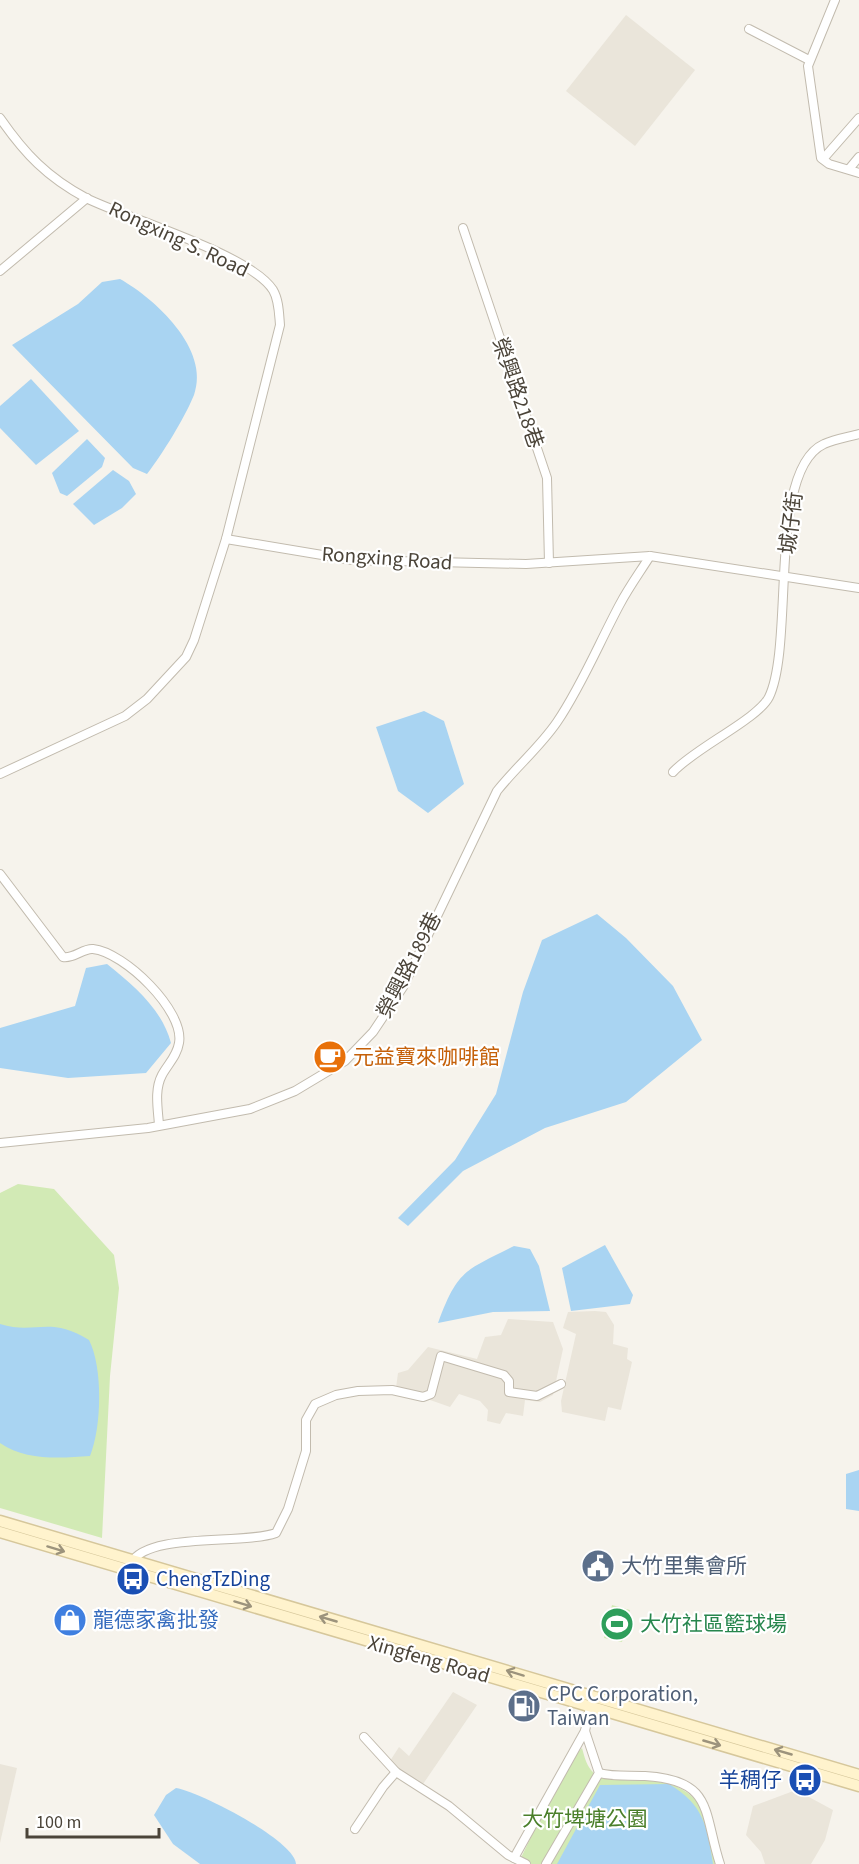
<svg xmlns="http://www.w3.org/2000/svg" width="859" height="1864" font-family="'Source Sans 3','Noto Sans TC',sans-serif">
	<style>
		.residential { fill: #eae5da }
		.green { fill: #d2eab5 }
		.water { fill: #a9d4f2 }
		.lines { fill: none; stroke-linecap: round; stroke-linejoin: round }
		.minor-casing { stroke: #c2bbae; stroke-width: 10 }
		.secondary-casing { stroke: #d6c79b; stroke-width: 13 }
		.minor { stroke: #fff; stroke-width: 8 }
		.secondary { stroke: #fff3cd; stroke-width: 10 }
		.oneway { stroke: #9c937c }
		.labels { text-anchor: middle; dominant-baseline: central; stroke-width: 4.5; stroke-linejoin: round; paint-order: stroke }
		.street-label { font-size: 21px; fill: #4b4439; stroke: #fff }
		.food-label { font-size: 21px; fill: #c56008; stroke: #fff; text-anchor: start }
		.service-label { font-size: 21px; fill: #4e5e75; stroke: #fff; text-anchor: start }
		.transit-label { font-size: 21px; fill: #164399; stroke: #fff; text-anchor: start }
		.shop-label { font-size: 21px; fill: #366cbe; stroke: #fff; text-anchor: start }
		.leisure-label { font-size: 21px; fill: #27864d; stroke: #fff; text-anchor: start }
		.park-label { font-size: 21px; fill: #4a7f2a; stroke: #fff }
	</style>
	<rect width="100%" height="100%" fill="#f6f3ec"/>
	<!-- residential -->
	<g class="residential">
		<path d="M626 15 695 70 635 146 566 91Z"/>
		<path d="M595 1311 606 1312 614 1325 613 1344 628 1348 627 1359 632 1362 621 1410 608 1407 605 1421 562 1412 561 1401 576 1334 563 1328 568 1312Z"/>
		<path d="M508 1319 553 1322 563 1349 553 1395 540 1402 525 1400 523 1416 506 1413 500 1424 487 1421 488 1410 480 1401 459 1394 450 1407 396 1388 398 1373 408 1370 428 1347 477 1359 485 1337 501 1335Z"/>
		<path d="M453 1692 477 1705 421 1787 390 1761 399 1747 409 1756Z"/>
		<path d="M0 1764 17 1768 0 1843Z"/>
		<path d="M796 1790 833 1810 825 1840 811 1864H765L761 1852 746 1835 753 1806Z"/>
	</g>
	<!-- green -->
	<g class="green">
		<path d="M18 1184 54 1189 114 1255 119 1288 110 1376 102 1538 0 1508V1193Z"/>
		<path d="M612 1605 630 1610 622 1642 604 1638Z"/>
		<path d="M582 1748C584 1755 586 1764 591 1770 608 1793 672 1763 700 1806 708 1818 712 1849 715 1864H518L565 1766Z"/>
	</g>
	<!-- water -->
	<g class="water">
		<path d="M120 279C154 298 211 349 194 395 184 419 163 453 147 474L133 468 12 345 78 304 102 282Z"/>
		<path d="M31 379 79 431 36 465 0 428V406Z"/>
		<path d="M87 439 105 458 102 467 67 496 60 493 52 473Z"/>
		<path d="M113 470 129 481 136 494 122 508 94 525 73 504Z"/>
		<path d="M424 711 444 721 464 784 428 813 398 791 376 727Z"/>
		<path d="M597 914 626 938 673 986 702 1040 626 1102 545 1128 463 1171 408 1226 398 1218 455 1160 496 1094 523 992 542 940Z"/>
		<path d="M107 964C134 986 162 1009 171 1043L146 1073 68 1078 0 1068V1028L75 1006 86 968Z"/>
		<path d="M605 1245 633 1295 630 1304 571 1311 562 1268Z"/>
		<path d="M514 1246 530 1249 539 1266 550 1311 493 1312 438 1323C458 1269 465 1271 514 1246Z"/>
		<path d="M0 1324C36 1335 49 1315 89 1340 103 1367 102 1427 90 1456 60 1458 26 1461 0 1443Z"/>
		<path d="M859 1470V1511L846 1509V1474Z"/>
		<path d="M669 1784C704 1805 707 1826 713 1864H557L600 1785Z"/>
		<path d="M176 1788C200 1792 294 1840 296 1864H200L173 1844 154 1815 166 1795Z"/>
	</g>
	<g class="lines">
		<!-- minor casing -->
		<g class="minor-casing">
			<g id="minor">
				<path d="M835 0 808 66 821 158 829 164 859 173"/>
				<path d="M749 29 809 60"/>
				<path d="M0 118C25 154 47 177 86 198 128 219 250 254 273 290 279 300 279 314 280 325L226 539 194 640 186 657 147 699 125 716 0 774"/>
				<path d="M823 159 859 118"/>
				<path d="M849 169 859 157"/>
				<path d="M463 228 547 478 549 563"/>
				<path d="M0 271 87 198"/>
				<path d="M226 539 352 560 526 564 650 556 859 588"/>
				<path d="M673 772C695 748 758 719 769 697 795 643 767 470 824 444 834 439 848 437 859 434"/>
				<path d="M0 874 63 957C74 959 83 948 93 949 124 952 185 1011 179 1043 177 1056 168 1064 162 1075 154 1090 158 1109 159 1125"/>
				<path d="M0 1143 148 1128 250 1109 295 1091 345 1061 373 1032 403 987 497 791C516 767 540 747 557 722 582 685 599 643 620 604 629 587 640 572 650 556"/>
				<path d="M131 1563C148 1532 242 1545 276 1533L288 1509 298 1477 306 1451V1420L315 1404 336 1395 358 1391 392 1390 423 1397 431 1394 441 1356 504 1375 509 1381V1392L537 1396 561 1384"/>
				<path d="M364 1737 396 1772 449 1806 508 1855 526 1864"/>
				<path d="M599 1773C614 1777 629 1775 645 1776 714 1780 703 1812 720 1864"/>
				<path d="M355 1829 383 1787 396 1772"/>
				<path d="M514 1858 585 1731"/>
				<path d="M546 1864 599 1773 585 1731 590 1707"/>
			</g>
		</g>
		<!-- secondary casing -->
		<g class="secondary-casing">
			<g id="secondary">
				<path d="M0 1521 859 1775"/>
				<path d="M0 1532 859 1786"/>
			</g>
		</g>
		<!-- minor -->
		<use href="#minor" class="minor"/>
		<!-- secondary -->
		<use href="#secondary" class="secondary"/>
	</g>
	<!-- one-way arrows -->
	<defs><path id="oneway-shaft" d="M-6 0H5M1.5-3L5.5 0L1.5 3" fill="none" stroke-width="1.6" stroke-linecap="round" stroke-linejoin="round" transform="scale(1.5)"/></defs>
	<g class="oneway">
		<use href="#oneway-shaft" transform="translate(56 1549) rotate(17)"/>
		<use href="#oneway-shaft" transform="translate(243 1604) rotate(17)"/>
		<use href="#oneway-shaft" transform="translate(328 1619) rotate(-164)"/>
		<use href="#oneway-shaft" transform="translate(515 1673) rotate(-163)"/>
		<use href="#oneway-shaft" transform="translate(712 1743) rotate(16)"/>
		<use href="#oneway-shaft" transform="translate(783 1752) rotate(-164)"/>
	</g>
	<!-- icons -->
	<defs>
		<g id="cafe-disc" transform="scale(1.725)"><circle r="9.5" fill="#e8710a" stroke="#fff"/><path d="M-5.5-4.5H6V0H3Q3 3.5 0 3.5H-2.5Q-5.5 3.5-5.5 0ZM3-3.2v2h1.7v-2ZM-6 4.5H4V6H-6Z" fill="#fff"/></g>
		<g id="civic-disc" transform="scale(1.725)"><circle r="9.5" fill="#5c6f8a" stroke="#fff"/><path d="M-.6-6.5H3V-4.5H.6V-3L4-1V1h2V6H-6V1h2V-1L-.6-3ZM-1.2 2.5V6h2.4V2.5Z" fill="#fff"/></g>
		<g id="bus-disc" transform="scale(1.725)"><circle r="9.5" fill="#1a4fb4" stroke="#fff"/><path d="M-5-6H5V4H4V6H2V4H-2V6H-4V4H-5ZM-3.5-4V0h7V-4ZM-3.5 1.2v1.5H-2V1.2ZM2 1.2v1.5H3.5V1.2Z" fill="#fff"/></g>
		<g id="shop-disc" transform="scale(1.725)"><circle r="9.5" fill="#3f7fe0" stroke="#fff"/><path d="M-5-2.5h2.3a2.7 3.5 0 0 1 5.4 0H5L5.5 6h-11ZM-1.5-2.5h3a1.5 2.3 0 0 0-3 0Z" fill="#fff"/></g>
		<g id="stadium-disc" transform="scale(1.725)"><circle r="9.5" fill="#2e9e5b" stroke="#fff"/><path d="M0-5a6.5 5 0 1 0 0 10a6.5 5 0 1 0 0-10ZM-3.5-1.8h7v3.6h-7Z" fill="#fff"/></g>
		<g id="fuel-disc" transform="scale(1.725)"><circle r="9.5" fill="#5c6f8a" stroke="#fff"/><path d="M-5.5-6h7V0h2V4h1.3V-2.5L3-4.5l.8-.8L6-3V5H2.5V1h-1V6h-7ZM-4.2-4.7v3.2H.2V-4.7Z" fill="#fff"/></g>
	</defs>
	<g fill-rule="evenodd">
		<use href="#cafe-disc" x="330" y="1057"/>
		<use href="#civic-disc" x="598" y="1566"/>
		<use href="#bus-disc" x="133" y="1579"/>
		<use href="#shop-disc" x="70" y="1620"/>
		<use href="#stadium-disc" x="617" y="1624"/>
		<use href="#fuel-disc" x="524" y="1706"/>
		<use href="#bus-disc" x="805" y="1780"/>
	</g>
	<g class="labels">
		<!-- street labels -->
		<g class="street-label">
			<text transform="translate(179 239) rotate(25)">Rongxing S. Road</text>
			<text transform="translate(518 393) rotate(71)">榮興路218巷</text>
			<text transform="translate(791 523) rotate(-83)">城仔街</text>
			<text transform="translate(387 558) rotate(4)">Rongxing Road</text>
			<text transform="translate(409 965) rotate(-63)">榮興路189巷</text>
			<text transform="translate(429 1659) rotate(16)">Xingfeng Road</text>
		</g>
		<!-- food labels -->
		<g class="food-label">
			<text x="353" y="1057">元益寶來咖啡館</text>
		</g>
		<!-- service labels -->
		<g class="service-label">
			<text x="621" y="1566">大竹里集會所</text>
			<text x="547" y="1694">CPC Corporation,<tspan x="547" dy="24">Taiwan</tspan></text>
		</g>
		<!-- transit labels -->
		<g class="transit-label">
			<text x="156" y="1579">ChengTzDing</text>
			<text x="782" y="1780" text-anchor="end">羊稠仔</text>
		</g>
		<!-- shop labels -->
		<g class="shop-label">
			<text x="93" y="1620">龍德家禽批發</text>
		</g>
		<!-- leisure labels -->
		<g class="leisure-label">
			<text x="640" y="1624">大竹社區籃球場</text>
		</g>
		<!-- park labels -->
		<g class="park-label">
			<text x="585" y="1819">大竹埤塘公園</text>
		</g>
	</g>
	<!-- scale -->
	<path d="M27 1828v9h132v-9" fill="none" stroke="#4b4439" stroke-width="3"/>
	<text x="36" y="1828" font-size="18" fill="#4b4439" stroke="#ffffff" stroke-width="4.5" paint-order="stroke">100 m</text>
</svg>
